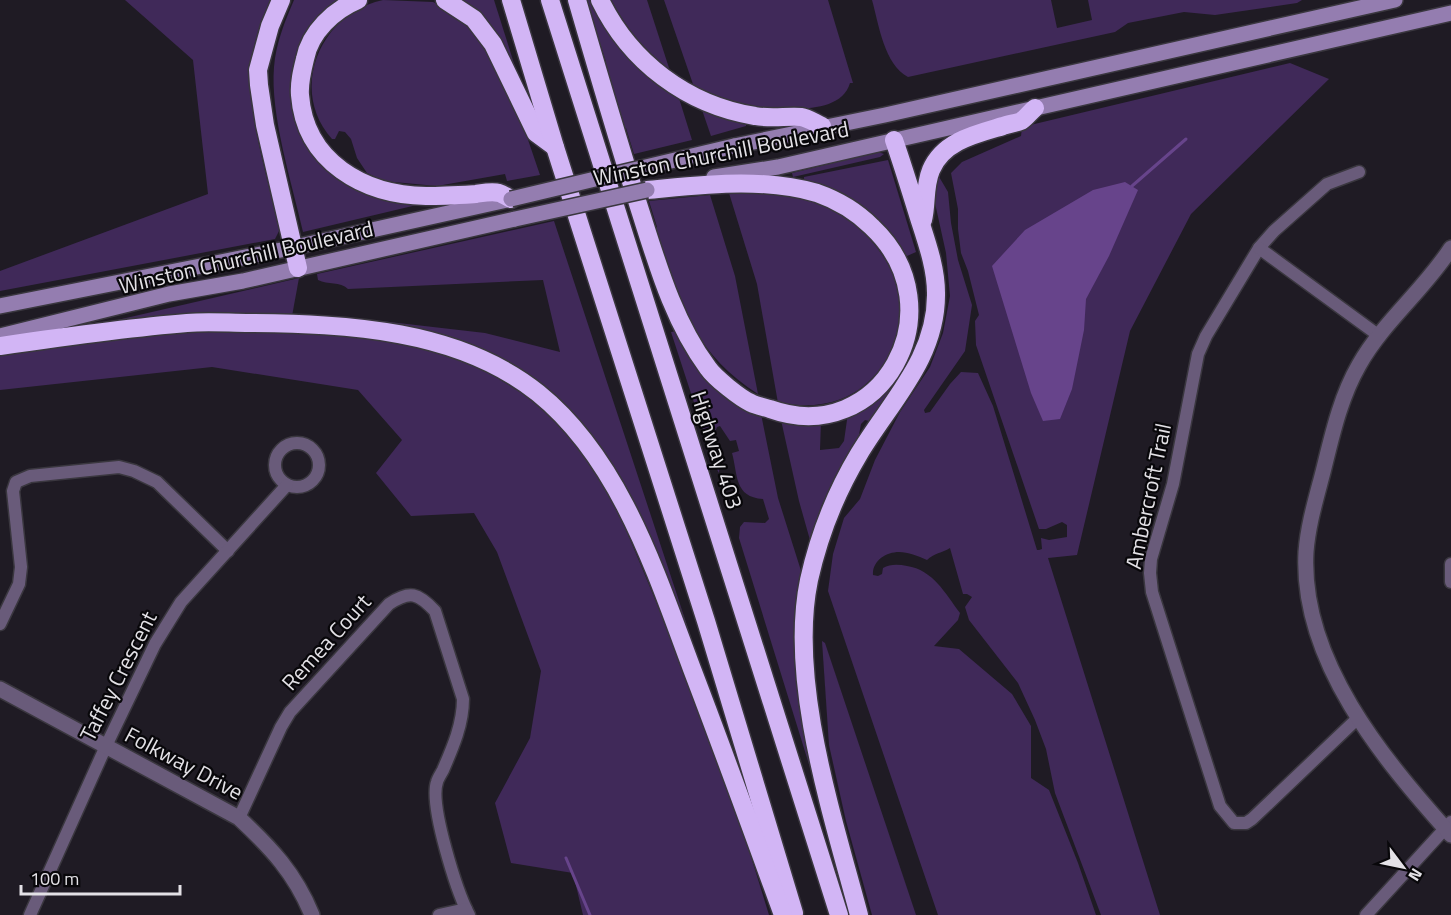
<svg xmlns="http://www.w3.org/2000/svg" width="1451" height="915" font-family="'Titillium Web',sans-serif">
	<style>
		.green { fill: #402959 }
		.water { fill: #67448b }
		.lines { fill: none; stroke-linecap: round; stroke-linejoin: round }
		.stream { stroke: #67448b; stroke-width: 3 }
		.minor-casing { stroke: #3a373f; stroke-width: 15 }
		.tertiary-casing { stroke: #3a373f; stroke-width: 18 }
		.secondary-casing { stroke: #3a373f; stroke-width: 18 }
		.motorway-casing { stroke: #3a373f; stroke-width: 21 }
		.minor { stroke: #695b7a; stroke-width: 12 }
		.tertiary { stroke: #695b7a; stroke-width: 15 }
		.secondary { stroke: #947db0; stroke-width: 15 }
		.motorway { stroke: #d2b5f5; stroke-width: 18 }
		.secondary-bridge-casing { stroke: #3a373f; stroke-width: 18; stroke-linecap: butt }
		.secondary-bridge { stroke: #947db0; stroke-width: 15 }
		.labels { text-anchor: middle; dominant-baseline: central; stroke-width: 4.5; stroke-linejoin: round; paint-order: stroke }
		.street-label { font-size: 22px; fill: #e3e1e6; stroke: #08070a }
	</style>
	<rect width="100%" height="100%" fill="#1f1b24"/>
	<!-- green -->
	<g class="green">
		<path d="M125 0H271C263 17 256 35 253 53 245 107 264 163 276 215H279V231L275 239 0 291V271L208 194 193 60Z"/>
		<path d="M294 0H343L302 51 314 150 421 204 303 232C292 183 270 115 274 67 276 43 285 21 294 0Z"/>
		<path d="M383 0 433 2 453 12 468 24 491 57 524 128 540 175 507 181 505 174 437 186 383 181 367 173 357 158 351 139 345 132 339 131 335 139H332C288 90 320 13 383 0Z"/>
		<path d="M461 0H494L517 73Z"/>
		<path d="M586 0H592L678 95 692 140 634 154 626 128 623 129 603 64 606 62Z"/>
		<path d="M611 0H647L670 71C643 48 629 32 611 0Z"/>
		<path d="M664 0H828L853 83H850C841 115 787 109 761 107L760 112 694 87Z"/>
		<path d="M872 0H1051L1057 28 1092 20 1088 0H1302L1297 3 1215 15 1184 12 1128 23 1115 32 908 77C884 64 879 25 872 0Z"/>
		<path d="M1290 63 1329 79 1191 214 1130 331 1077 555 1048 558 1160 915H1101L1055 793 1046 749 1035 720 1018 683 969 620 965 607 972 597 967 594H963L950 548C942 553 934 553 927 560 918 556 908 552 899 552 886 552 872 561 873 575L878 576 882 574 883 568C890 564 898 564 907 566 933 570 945 593 960 613L958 620 934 646 959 649 1012 694 1031 726V778L1049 790 1078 863 1096 915H938L828 591 833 554 844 518 860 499 875 460 900 412 930 367 943 333 950 296 946 253 933 194 938 175 948 192 951 223 958 260 972 305 965 351 924 410 925 413 930 412 950 384 961 372 978 373 993 406 1037 550H1039L1042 549 1041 538 1049 540 1067 537V525L1062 522 1046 529H1039L976 345 975 321 979 315 968 271 961 253 958 229V209L951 173 962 162 1021 136 1022 127Z"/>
		<path d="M701 107 746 122V126L711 136Z"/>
		<path d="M878 152 884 154 880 157 793 177 792 173Z"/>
		<path d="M888 160 916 252 907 256 804 183V177Z"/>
		<path d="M729 193C756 193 790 190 815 201 858 218 896 258 901 305 905 343 876 386 841 399 820 407 799 406 778 403L757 284Z"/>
		<path d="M710 195 735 276 758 394C690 350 680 300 654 229L657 227 649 201Z"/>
		<path d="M554 221 704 677 649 547 551 396 380 325 381 321 485 333 560 352 543 280 348 289C340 281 328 285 318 280L317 274Z"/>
		<path d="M299 278 292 316 113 325V321Z"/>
		<path d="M239 329 354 335 414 345 462 360 491 374 540 404 583 449 617 508 689 681 735 805 769 915H583L573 873 511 863 495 803 530 738 541 671 497 552 474 513 411 516 376 473 402 440 358 390 212 367 0 390V355L115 339V335Z"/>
		<path d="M678 331 761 414 778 498 803 577 816 787 739 538 740 527 744 522 765 523 769 519 763 499C734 497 738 475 732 453L739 451 736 440 730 441 720 426 717 427C710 443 721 456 719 473L714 464 671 332Z"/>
		<path d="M890 382 894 385 869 421 865 420 861 424 859 435 836 475 821 507 810 540 799 501 781 420 808 423 821 421 820 450 839 448 844 441 848 413Z"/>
		<path d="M822 641 825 643 916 915H872L846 821 829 745Z"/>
	</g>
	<!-- water -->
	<path class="water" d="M1125 182 1138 190 1109 256 1086 299 1084 330 1072 389 1060 419 1043 421 1031 393 992 266 1025 230 1093 190Z"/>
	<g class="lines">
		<!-- stream -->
		<g class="stream">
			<path d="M1132 186 1186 139"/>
			<path d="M566 858 590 915"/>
		</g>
		<!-- minor casing -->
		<g class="minor-casing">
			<g id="minor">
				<path d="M1359 172 1327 184 1274 231 1259 248 1206 336 1198 354 1173 484 1151 559 1150 573 1152 592 1220 806 1234 823H1246L1252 819 1359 717"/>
				<path d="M1259 248 1378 335"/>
				<circle cx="297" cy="465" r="22"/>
				<path d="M1451 564V582"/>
				<path d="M0 624 19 584 21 567 13 491 16 482 30 476 119 467 134 471 157 482 228 551"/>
				<path d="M239 818 281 727 290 712 389 604C410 590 418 593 435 611L463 699C463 724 453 747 443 770 441 774 438 778 437 782 429 805 457 892 469 915"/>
				<path d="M30 915 106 746 155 644 181 602 287 485"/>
				<path d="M439 915 466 909"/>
				<path d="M1366 915 1451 822"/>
			</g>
		</g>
		<!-- tertiary casing -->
		<g class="tertiary-casing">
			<g id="tertiary">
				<path d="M1451 248C1424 290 1383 322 1359 365 1340 398 1332 436 1323 472 1316 499 1308 525 1306 552 1300 660 1383 759 1451 835"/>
				<path d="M0 689 239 818C271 848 295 873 312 915"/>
			</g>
		</g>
		<!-- secondary casing -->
		<g class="secondary-casing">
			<g id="secondary">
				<path d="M734 146 885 115 1395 0"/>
				<path d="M714 177 778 167 852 150 1451 13"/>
				<path d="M0 306 286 249 511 199"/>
				<path d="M0 336 169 294 243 281 515 219"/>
			</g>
		</g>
		<!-- motorway casing -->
		<g class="motorway-casing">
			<g id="motorway">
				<path d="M281 0 270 26 258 70 259 85 265 125 298 268"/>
				<path d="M358 0C334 10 310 32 305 59 302 71 299 83 300 95 305 162 364 195 426 196 443 196 459 195 476 194 483 193 492 191 499 193 503 194 507 197 511 199"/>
				<path d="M445 0 474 19 493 44 536 133 555 147"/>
				<path d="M511 0 555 147 706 621 794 913"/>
				<path d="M550 0 839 915"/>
				<path d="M577 0C597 69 617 138 639 207 657 263 673 321 708 368 715 378 740 398 751 403 757 406 764 407 770 409 881 449 959 309 872 227 857 212 837 200 817 193 762 177 702 185 647 190"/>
				<path d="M600 0C630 62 687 105 755 116 771 119 786 116 801 117 808 118 815 123 822 126"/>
				<path d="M923 220C927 204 924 187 931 170 943 141 976 134 1003 126 1008 124 1016 123 1021 121 1026 118 1030 112 1035 108"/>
				<path d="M0 346C62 337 124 328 187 323 208 321 229 323 250 323 347 324 458 329 538 393 620 459 656 573 692 669 723 750 753 833 783 915"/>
				<path d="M859 915C833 817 788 681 809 580 819 535 835 494 859 454 890 402 937 358 936 293 936 268 927 243 919 218 911 192 903 166 894 140"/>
			</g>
		</g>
		<!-- minor -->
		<use href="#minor" class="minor"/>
		<!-- tertiary -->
		<use href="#tertiary" class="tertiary"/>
		<!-- secondary -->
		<use href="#secondary" class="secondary"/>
		<!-- motorway -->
		<use href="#motorway" class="motorway"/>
		<!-- secondary-bridge casing -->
		<g class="secondary-bridge-casing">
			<g id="secondary-bridge">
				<path d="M511 199 734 146"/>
				<path d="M515 219 647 190"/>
			</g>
		</g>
		<!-- secondary-bridge -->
		<use href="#secondary-bridge" class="secondary-bridge"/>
	</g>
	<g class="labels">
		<!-- street labels -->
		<g class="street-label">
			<text transform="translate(721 153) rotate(-11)">Winston Churchill Boulevard</text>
			<text transform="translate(246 257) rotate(-13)">Winston Churchill Boulevard</text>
			<text transform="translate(717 450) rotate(72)">Highway 403</text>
			<text transform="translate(1148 496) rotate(-78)">Ambercroft Trail</text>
			<text transform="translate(326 642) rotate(-48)">Remea Court</text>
			<text transform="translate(118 676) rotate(-63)">Taffey Crescent</text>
			<text transform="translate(184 763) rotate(28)">Folkway Drive</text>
		</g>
	</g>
	<!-- north arrow -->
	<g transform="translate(1403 867) rotate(122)" stroke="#08070a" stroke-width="4.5" paint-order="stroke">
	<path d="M0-4.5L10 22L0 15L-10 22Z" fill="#e3e1e6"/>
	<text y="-9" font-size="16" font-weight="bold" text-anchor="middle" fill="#e3e1e6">N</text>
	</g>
	<!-- scale -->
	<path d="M21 885v9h159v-9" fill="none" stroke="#e3e1e6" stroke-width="3"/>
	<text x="30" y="885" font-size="18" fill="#e3e1e6" stroke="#08070a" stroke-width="4.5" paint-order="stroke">100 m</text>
</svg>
